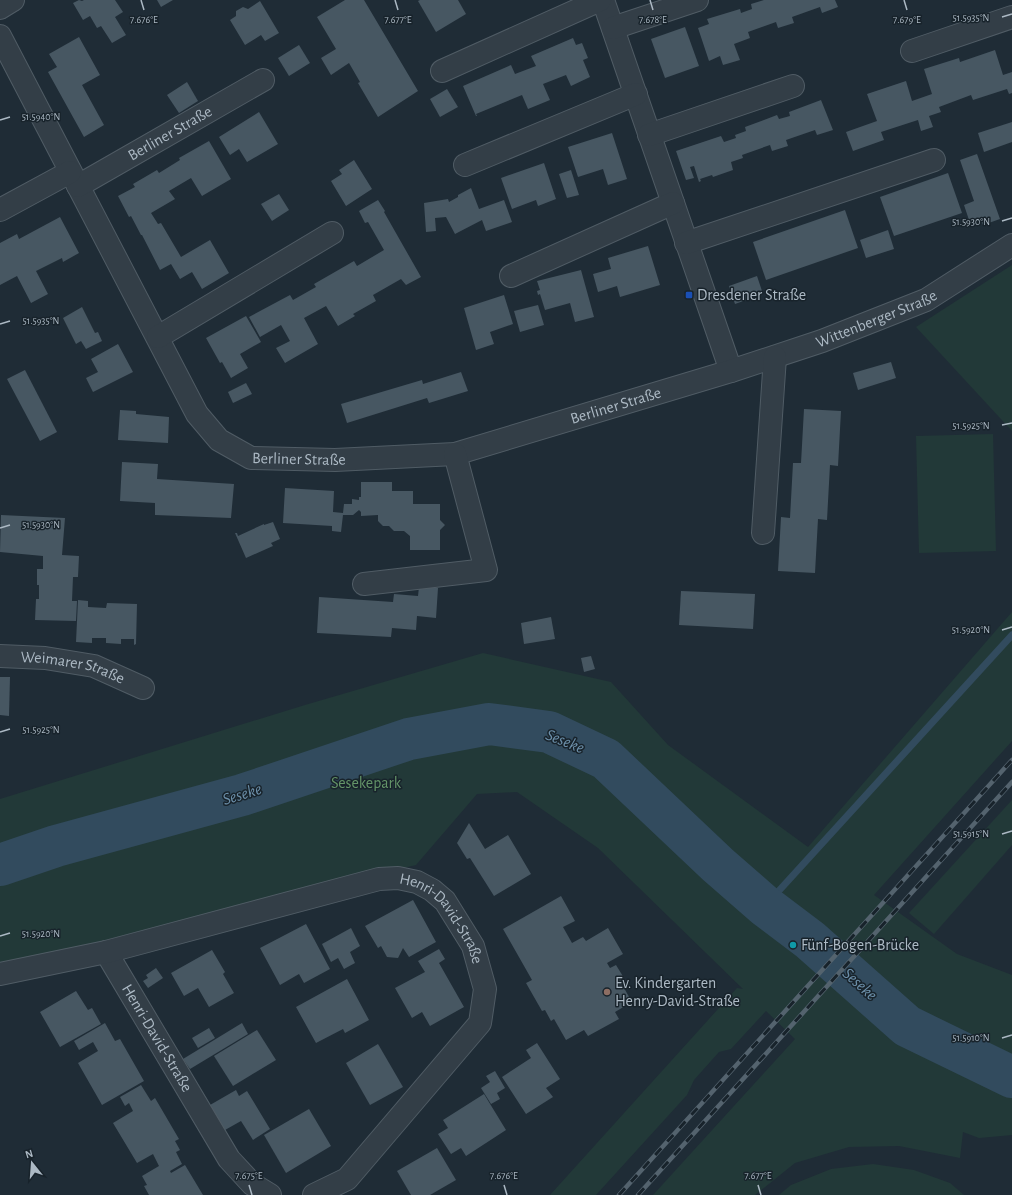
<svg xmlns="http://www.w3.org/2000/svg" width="1012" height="1195" font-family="'Alegreya Sans',sans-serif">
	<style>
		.green { fill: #223938 }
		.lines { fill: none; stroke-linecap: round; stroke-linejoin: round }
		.stream { stroke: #324b5e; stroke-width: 7 }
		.river { stroke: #324b5e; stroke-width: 42 }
		.building { fill: #475762 }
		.minor-casing { stroke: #505c65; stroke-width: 24 }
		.minor { stroke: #333e47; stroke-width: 22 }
		.rail-casing { stroke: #54636e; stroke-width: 4.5 }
		.rail { stroke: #18232b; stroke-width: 3; stroke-dasharray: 9; stroke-linecap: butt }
		.ticks { fill: none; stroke: #acb9c4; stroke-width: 1.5 }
		.transit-dot { fill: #1a4fb4; stroke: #18232b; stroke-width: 1.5 }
		.culture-dot { fill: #0f9aa8; stroke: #18232b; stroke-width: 1.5 }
		.education-dot { fill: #8d6e63; stroke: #18232b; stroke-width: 1.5 }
		.labels { text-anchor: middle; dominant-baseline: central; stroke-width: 3; stroke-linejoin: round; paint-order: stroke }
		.street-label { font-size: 16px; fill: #acb9c4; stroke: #18232b }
		.poi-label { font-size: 16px; fill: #acb9c4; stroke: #18232b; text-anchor: start }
		.park-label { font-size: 16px; fill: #649468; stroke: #18232b }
		.water-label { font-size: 17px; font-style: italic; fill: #6c8fa9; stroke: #18232b }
		.ticks-label { font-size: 10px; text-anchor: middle; fill: #acb9c4; stroke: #18232b; stroke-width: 3; stroke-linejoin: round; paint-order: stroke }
	</style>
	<rect width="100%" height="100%" fill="#1f2c36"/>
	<!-- green -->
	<g class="green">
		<path d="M1012 265V431L916 327Z"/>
		<path d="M993 434 996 551 919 553 916 436Z"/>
		<path d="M1012 612V741L874 895 957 954 1012 975V1135L979 1138 963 1132 960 1158 899 1146 849 1147 795 1163 755 1195H653L795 1039 766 1011 731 1049 719 1052 694 1080 687 1095 596 1195H550L737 988 743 989 598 848 517 792 477 794 416 865 188 919 40 957 0 965V799L305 705 483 653 611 682 668 745 808 847Z"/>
		<path d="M1012 800V845L934 934 909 913Z"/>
		<path d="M873 1164 914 1170 950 1183 964 1195H779L791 1185 831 1169Z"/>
	</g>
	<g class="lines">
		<!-- stream -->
		<path class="stream" d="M765 906 1012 635"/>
		<!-- river -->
		<path class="river" d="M0 865 56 846 242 795 409 739 489 724 549 732 606 759 718 865 765 906 810 940 907 1026 1012 1077"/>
	</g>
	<!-- building -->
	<g class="building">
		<path d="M79 0 82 1 84 0H115L123 12 115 17 126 35 112 43 101 26 97 28 90 16 83 20 73 3Z"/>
		<path d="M157 0H173L161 7Z"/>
		<path d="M345 0H364L418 91 378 117 358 83 360 82 349 63 331 75 321 58 336 49 317 17Z"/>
		<path d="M420 0H458L466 14 436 32 418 1Z"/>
		<path d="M764 0H835L838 7 822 13 820 7 792 17 794 23 778 28 776 22 748 32 750 38 734 44 740 60 723 65 720 56 709 61 698 28 709 24 707 19 740 9 741 13 752 9 751 4Z"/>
		<path d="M260 1 279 33 265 41 261 35 245 45 230 20 236 16V11L243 7 248 9Z"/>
		<path d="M685 27 699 66 665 78 651 39Z"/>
		<path d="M79 37 100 75 82 85 104 125 84 137 48 72 57 67 49 54Z"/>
		<path d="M573 38 576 45 582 43 588 58 583 60 590 77 571 86 566 75 543 84 550 100 528 109 522 95 476 114 477 116H476L463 86 511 65 515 74 536 66 531 56Z"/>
		<path d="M299 45 310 63 289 76 278 58Z"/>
		<path d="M995 50 1003 75 1012 72V93L1009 94 1007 89 973 100 971 95 939 107 941 112 929 116 933 127 921 131 918 120 881 132 884 140 853 151 846 132 877 121 867 94 906 81 912 101 932 94 924 69 959 58 960 62Z"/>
		<path d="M187 82 198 101 179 113 167 95Z"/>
		<path d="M447 89 458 107 440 117 430 99Z"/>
		<path d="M821 100 833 130 817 135 815 130 786 140 788 146 772 151 770 145 742 155 743 158 731 162 733 170 713 177 712 175 700 179 701 181 699 182 694 166 690 167 694 178 686 180 676 151 721 136 724 142 736 138 735 135 746 131 745 127 777 115 779 119 790 116 789 112Z"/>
		<path d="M259 112 278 144 247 162 239 149 230 155 219 137Z"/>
		<path d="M1012 122V142L984 152 978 133Z"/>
		<path d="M612 133 627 179 608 185 603 169 578 177 568 147Z"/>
		<path d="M209 141 231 179 202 196 191 178 169 191 175 199 151 213 158 224 161 223 181 257 210 240 229 273 202 289 192 272 180 279 171 264 160 270 142 235H141L131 216 129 217 118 196 135 187 133 184 157 170 159 173 180 160 179 158Z"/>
		<path d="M977 154 1000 219 983 225 980 219 970 223 964 205 974 201 960 160Z"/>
		<path d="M354 160 372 189 346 206 331 181 342 174 339 170Z"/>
		<path d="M544 163 556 199 538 206 536 200 512 209 501 178Z"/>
		<path d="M571 170 579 195 567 198 559 174Z"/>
		<path d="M948 173 962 213 894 236 880 197Z"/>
		<path d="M471 188 479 209 504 200 512 222 486 231 482 220 455 234 446 217 435 218 436 231 426 232 424 203 448 199 449 202 458 197V195Z"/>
		<path d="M279 194 289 210 272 221 261 204Z"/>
		<path d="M378 200 385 211 384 212 421 277 406 285 401 279 373 295 376 301 353 314 355 316 338 326 326 306 304 318 318 344 285 363 276 348 290 341 281 325 260 337 249 317 290 295 293 300 316 287 314 284 354 261 357 266 384 250 368 222 365 223 359 211Z"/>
		<path d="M845 210 858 248 766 280 753 242Z"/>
		<path d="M60 217 79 253 63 262 62 258 36 271 48 294 31 303 17 276 0 285V243L17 234 19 239Z"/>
		<path d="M888 230 894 249 866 258 860 240Z"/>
		<path d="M648 246 660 285 620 297 617 286 598 292 593 274 611 269 608 258Z"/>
		<path d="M581 270 594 317 575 322 570 303 545 310 540 294 538 295 537 291 540 290 537 281Z"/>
		<path d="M757 276 763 294 735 304 729 286Z"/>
		<path d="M504 295 513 324 490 332 494 344 476 350 464 308Z"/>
		<path d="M538 305 544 325 520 332 514 311Z"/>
		<path d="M82 307 95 333 98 332 102 341 86 349 81 341 76 344 63 318Z"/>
		<path d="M246 316 261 342 240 354 248 368 231 378 222 362 220 363 206 338Z"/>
		<path d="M118 344 133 372 93 392 86 378 98 372 91 359Z"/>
		<path d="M891 362 896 378 858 390 853 373Z"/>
		<path d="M25 370 57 432 40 441 7 379Z"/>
		<path d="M461 372 468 391 429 403 427 398 347 423 341 404 422 380 423 384Z"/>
		<path d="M246 383 252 394 233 403 228 392Z"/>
		<path d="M804 409 841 411 838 466 830 465 827 520 818 519 815 573 778 571 781 517 790 518 793 463H801Z"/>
		<path d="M120 410 136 411V414L169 417 168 443 118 440Z"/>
		<path d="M122 462 158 464 157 479 234 484 231 518 155 515V503L120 501Z"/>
		<path d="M361 482H392V491H413V504H440V520L445 525 440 530V550H410V536L404 531H394L389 526H383L378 521V515L361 516V512L359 510 353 515H343L341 532 332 531V526L283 523 285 488 334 491 333 512 343 513 344 504H352V499L359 500V497H361Z"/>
		<path d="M1 515 65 518 62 555 79 556 78 577H73L72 601H77L76 621 35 620 36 599H39V585H37V569H43V556L0 552Z"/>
		<path d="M273 522 280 539 271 543 273 546 246 558 235 533H237L238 536 264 524V525Z"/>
		<path d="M419 587 438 588 436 618 417 616 416 630 392 628 391 637 317 633 319 597 393 602 394 594 418 596Z"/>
		<path d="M681 591 755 594 753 629 679 625Z"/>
		<path d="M78 600 88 601V607L106 608 107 603 137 604 136 644 134 645V639H121V644L106 643V638H92V643L76 642Z"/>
		<path d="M551 617 555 639 524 644 521 623Z"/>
		<path d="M591 656 595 669 584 672 581 658Z"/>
		<path d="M0 677H10L9 716 0 715Z"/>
		<path d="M469 823 485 849 508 835 531 874 494 896 470 858 467 859 457 843Z"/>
		<path d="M561 896 575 921 563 927 572 943 583 937 586 941 608 928 623 954 607 963 610 968 616 965 624 978 620 981 632 1002 615 1012 619 1019 588 1036 584 1030 566 1040 554 1019 551 1021 545 1010 542 1011 526 983 532 980 503 929Z"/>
		<path d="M413 900 436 942 409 957 403 948 398 958 387 957 381 946 378 948 365 926Z"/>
		<path d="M306 924 330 969 304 983 299 974 280 985 260 948Z"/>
		<path d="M351 928 360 946 350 952 355 963 344 969 338 958 331 962 322 944Z"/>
		<path d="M439 949 445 959 439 963 464 1007 430 1026 422 1012 412 1018 395 988 425 972 418 961Z"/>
		<path d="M212 950 225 972 223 974 234 993 209 1007 198 988 184 996 171 973Z"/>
		<path d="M156 968 163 978 148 988 143 981 148 978 146 975Z"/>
		<path d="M347 979 369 1020 345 1033 343 1029 316 1043 296 1007Z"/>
		<path d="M76 991 88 1010 92 1008 101 1024 60 1047 40 1012Z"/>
		<path d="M105 1023 115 1041 120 1039 144 1081 102 1105 78 1063 98 1051 93 1042 79 1050 74 1041Z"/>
		<path d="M242 1023 248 1034 190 1069 183 1059Z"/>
		<path d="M209 1028 215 1038 198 1048 192 1038Z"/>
		<path d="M257 1030 276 1060 233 1086 214 1056Z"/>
		<path d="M537 1043 560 1079 546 1088 553 1097 526 1114 502 1077 531 1058 526 1050Z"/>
		<path d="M378 1044 403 1087 370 1105 346 1063Z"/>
		<path d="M495 1071 505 1088 497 1093 500 1099 491 1104 481 1088 490 1082 486 1076Z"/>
		<path d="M141 1085 151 1101 155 1098 179 1139 175 1141 180 1150 176 1152 182 1164 170 1171 171 1173 185 1165 203 1195H149L144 1186 147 1185 142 1176 159 1166 153 1154 137 1163 113 1123 133 1111 129 1103 125 1106 120 1097Z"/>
		<path d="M236 1090 239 1096 247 1091 270 1129 253 1140 241 1121 225 1130 210 1105Z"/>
		<path d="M484 1094 506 1130 466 1156 461 1148 451 1154 438 1134 448 1128 443 1120Z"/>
		<path d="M309 1109 331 1146 286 1173 264 1135Z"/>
		<path d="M437 1148 456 1180 430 1195H411L397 1171Z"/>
	</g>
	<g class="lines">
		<!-- minor casing -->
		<g class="minor-casing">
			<g id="minor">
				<path d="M603 0 731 371"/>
				<path d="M0 8 13 0"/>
				<path d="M613 28 697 0"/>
				<path id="s1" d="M0 36 197 414 219 440 251 458 335 460 455 454 731 371 822 341 926 300 1012 245"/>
				<path d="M912 51 1012 17"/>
				<path d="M442 71 600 0"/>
				<path d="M649 135 793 86"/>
				<path d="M465 165 636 94"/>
				<path id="s2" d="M78 186 263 80"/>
				<path d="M0 210 70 172"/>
				<path d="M686 243 934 160"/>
				<path d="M511 276 673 203"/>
				<path d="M158 337 332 233"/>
				<path d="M763 533 775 357"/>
				<path d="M364 584 486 570 455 454"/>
				<path id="s3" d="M0 656 45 658 94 666 143 688"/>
				<path id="s4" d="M106 952 229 1159 252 1184 270 1195"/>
				<path id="s5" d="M0 974 106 952 379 879 398 878 417 882 432 890 445 901 473 946 485 989 480 1023 347 1179 314 1195"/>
			</g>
		</g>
		<!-- minor -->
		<use href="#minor" class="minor"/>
		<!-- rail casing -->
		<g class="rail-casing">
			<g id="rail">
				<path d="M619 1195 1012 760"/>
				<path d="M638 1195 1012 782"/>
			</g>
		</g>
		<!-- rail -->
		<use href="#rail" class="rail"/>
	</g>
	<!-- ticks -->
	<path class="ticks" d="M141 0 144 10M395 0 398 10M650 0 653 10M904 0 907 10M1002 17 1012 14M0 120 10 117M1002 221 1012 218M0 324 10 321M1002 425 1012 423M0 528 10 525M1002 630 1012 627M0 732 10 729M1002 834 1012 831M0 936 10 933M1002 1038 1012 1035M249 1185 252 1195M504 1185 507 1195M758 1185 761 1195"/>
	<!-- markers -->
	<rect class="transit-dot" x="685" y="291" width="8" height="8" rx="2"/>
	<circle class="culture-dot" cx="793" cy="945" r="4"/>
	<circle class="education-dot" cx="607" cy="992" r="4"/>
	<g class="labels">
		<!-- street labels -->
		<g class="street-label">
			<text stroke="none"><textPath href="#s2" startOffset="106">Berliner Straße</textPath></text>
			<text stroke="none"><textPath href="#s1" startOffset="1144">Wittenberger Straße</textPath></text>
			<text stroke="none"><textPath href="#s1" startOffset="869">Berliner Straße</textPath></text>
			<text stroke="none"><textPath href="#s1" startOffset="545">Berliner Straße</textPath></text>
			<text stroke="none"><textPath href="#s3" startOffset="74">Weimarer Straße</textPath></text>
			<text stroke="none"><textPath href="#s5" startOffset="473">Henri-David-Straße</textPath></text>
			<text stroke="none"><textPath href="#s4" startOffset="100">Henri-David-Straße</textPath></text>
		</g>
		<!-- poi labels -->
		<g class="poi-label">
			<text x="697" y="295">Dresdener Straße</text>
			<text x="801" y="945">Fünf-Bogen-Brücke</text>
			<text x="615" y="983">Ev. Kindergarten<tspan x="615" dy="18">Henry-David-Straße</tspan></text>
		</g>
		<!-- park labels -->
		<g class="park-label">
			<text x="366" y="783">Sesekepark</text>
		</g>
		<!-- water labels -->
		<g class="water-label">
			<text transform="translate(565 741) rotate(22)">Seseke</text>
			<text transform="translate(242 794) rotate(-17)">Seseke</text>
			<text transform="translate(860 984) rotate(42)">Seseke</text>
		</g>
	</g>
	<g class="ticks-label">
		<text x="971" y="21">51.5935°N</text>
		<text x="144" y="23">7.676°E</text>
		<text x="398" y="23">7.677°E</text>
		<text x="653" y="23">7.678°E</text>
		<text x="907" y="23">7.679°E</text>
		<text x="41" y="120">51.5940°N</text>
		<text x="971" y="225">51.5930°N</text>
		<text x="41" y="324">51.5935°N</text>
		<text x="971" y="429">51.5925°N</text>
		<text x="41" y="528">51.5930°N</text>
		<text x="971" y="633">51.5920°N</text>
		<text x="41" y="733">51.5925°N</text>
		<text x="971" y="837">51.5915°N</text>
		<text x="41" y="937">51.5920°N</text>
		<text x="971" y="1041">51.5910°N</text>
		<text x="249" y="1179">7.675°E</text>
		<text x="504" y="1179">7.676°E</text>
		<text x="758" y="1179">7.677°E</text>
	</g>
	<!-- north arrow -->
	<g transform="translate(32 1163) rotate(343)" stroke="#18232b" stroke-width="3" paint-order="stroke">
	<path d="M0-3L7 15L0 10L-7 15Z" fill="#acb9c4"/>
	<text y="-6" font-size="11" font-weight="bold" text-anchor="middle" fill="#acb9c4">N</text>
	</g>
</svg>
